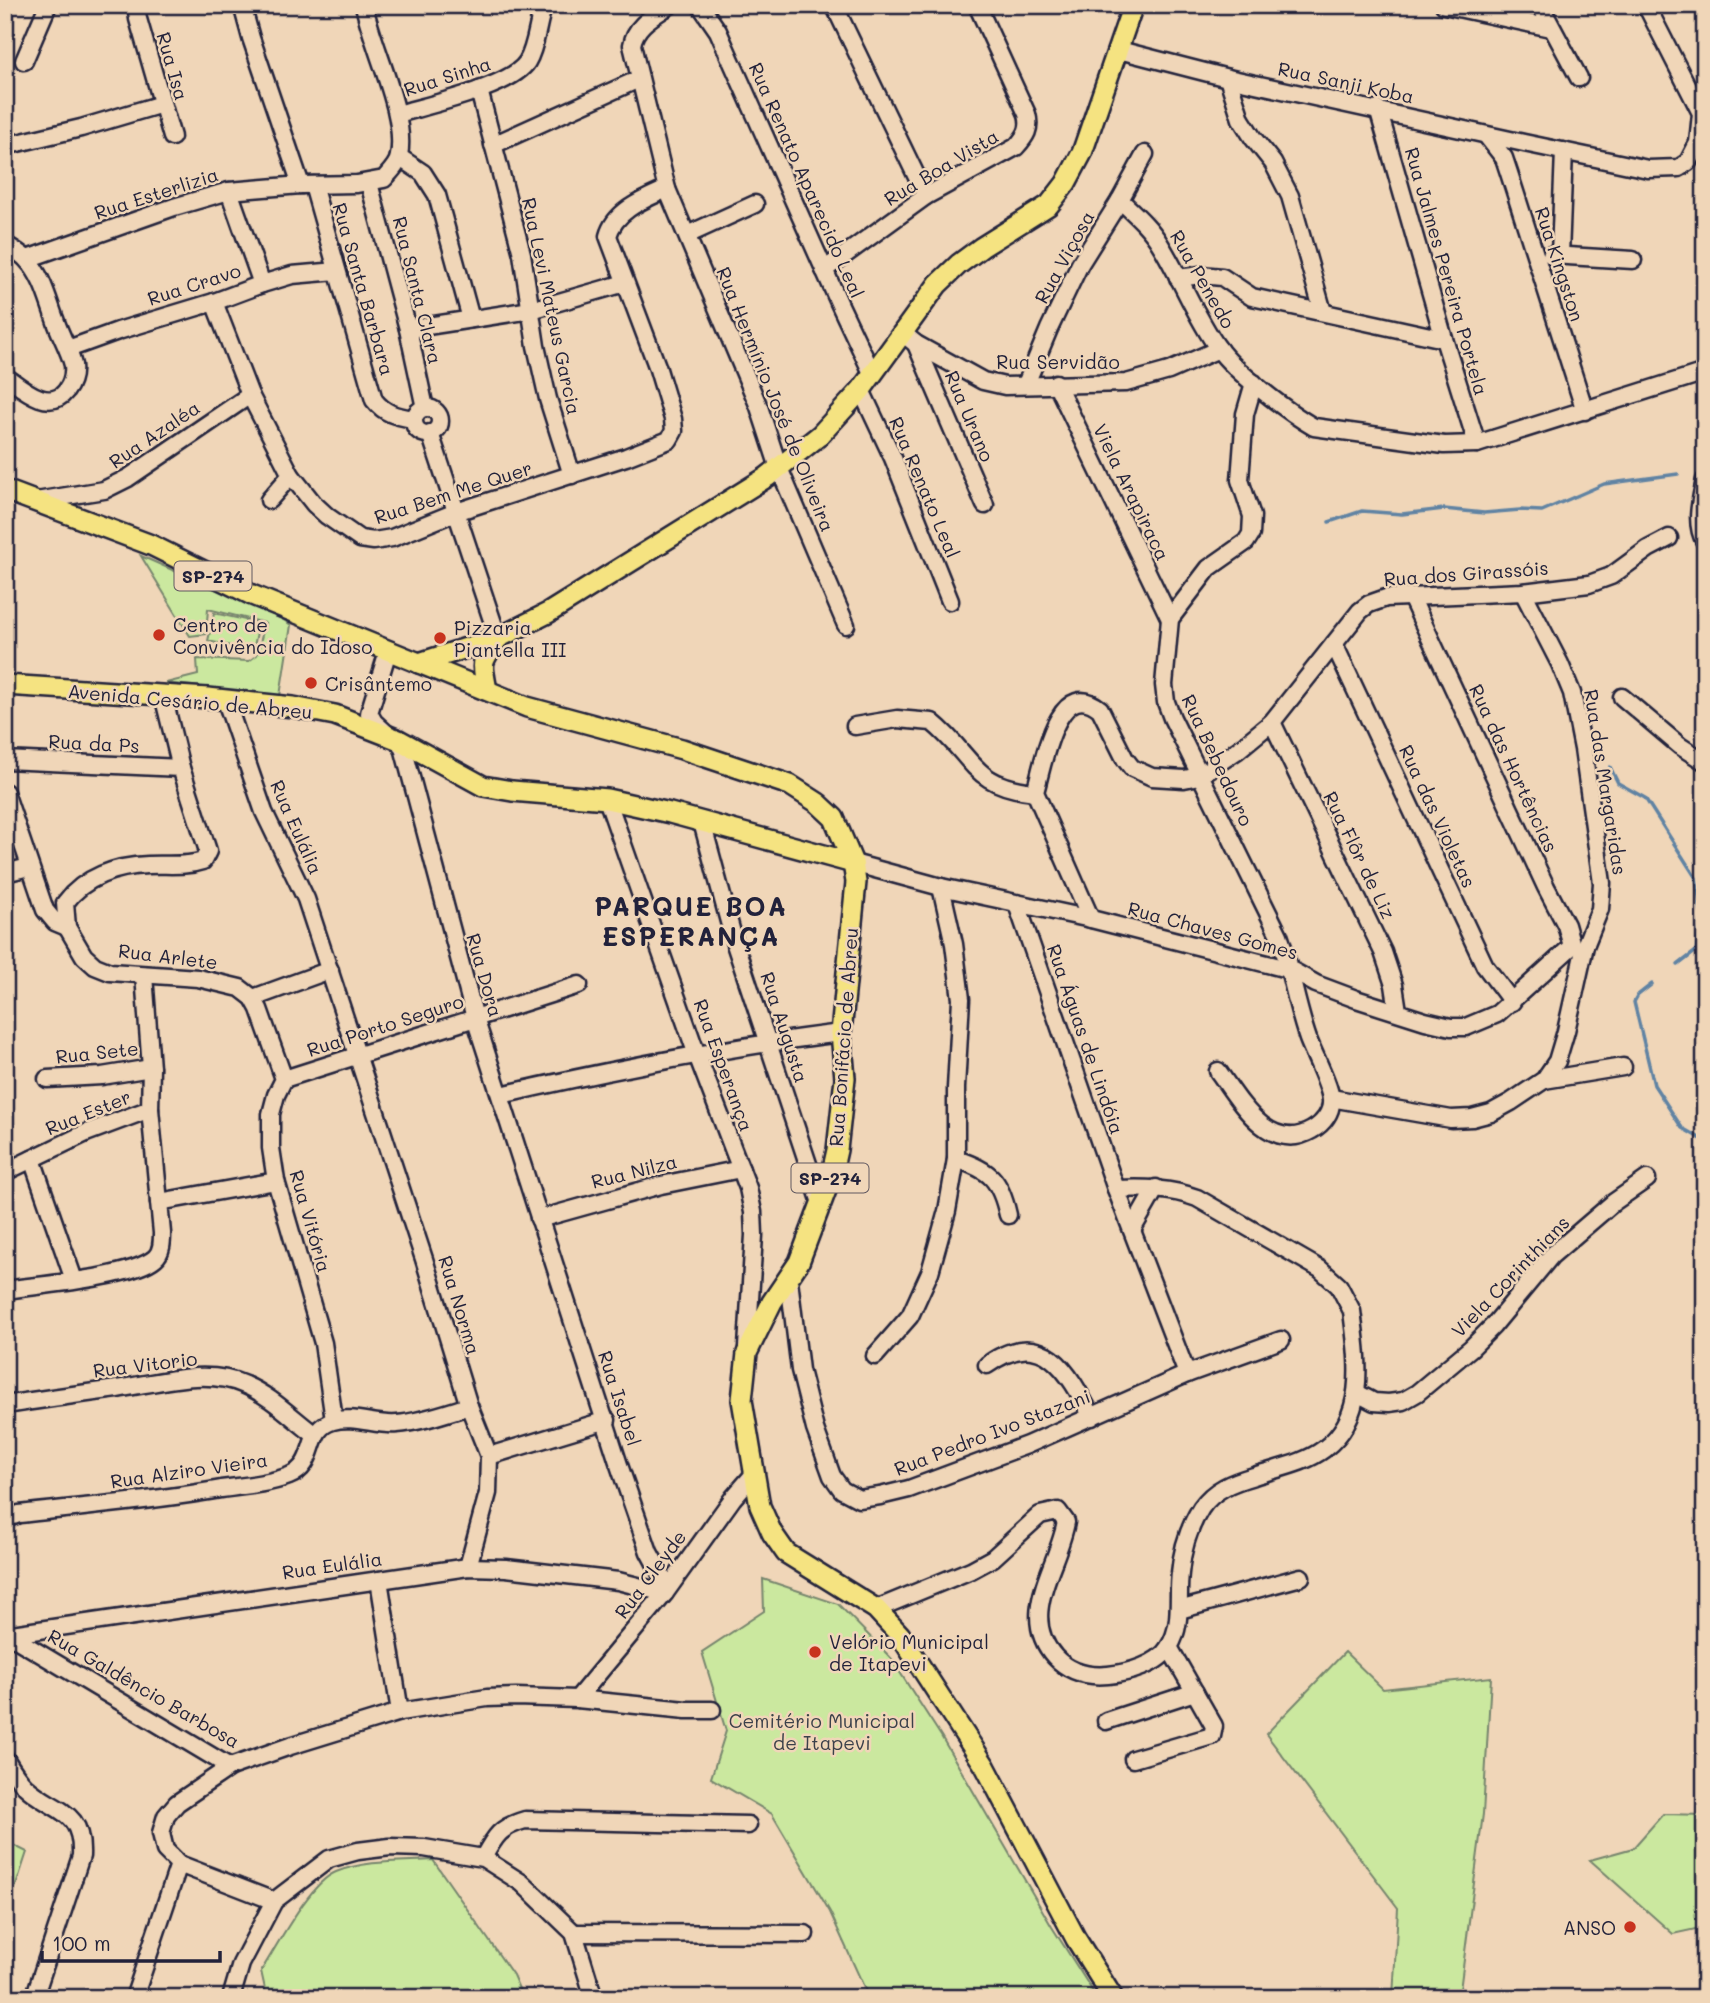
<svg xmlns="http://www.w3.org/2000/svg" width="1710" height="2003" font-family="Mali,sans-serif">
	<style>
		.green { fill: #cbe89f; stroke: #76856d; stroke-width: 2 }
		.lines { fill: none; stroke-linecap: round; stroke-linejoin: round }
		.stream { stroke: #6083a3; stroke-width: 3.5 }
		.minor-casing { stroke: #22223b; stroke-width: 21 }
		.major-casing { stroke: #22223b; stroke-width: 24 }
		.minor { stroke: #f0d6b8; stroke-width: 16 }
		.major { stroke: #f5e381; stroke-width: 19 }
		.poi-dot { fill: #c8321e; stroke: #f0d6b8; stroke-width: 2.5 }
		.labels { text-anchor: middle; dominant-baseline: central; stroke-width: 5; stroke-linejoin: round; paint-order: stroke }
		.shield { fill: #f0d6b8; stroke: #605860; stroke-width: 2 }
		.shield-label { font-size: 18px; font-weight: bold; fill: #22223b }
		.street-label { font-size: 19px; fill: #22223b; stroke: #f0d6b8 }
		.poi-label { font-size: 19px; fill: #22223b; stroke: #f0d6b8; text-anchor: start }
		.park-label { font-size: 19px; fill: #3b404a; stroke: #f0d6b8 }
		.district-label { font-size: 26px; font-weight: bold; letter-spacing: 2px; fill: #22223b; stroke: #f0d6b8 }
	</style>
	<rect width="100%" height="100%" fill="#f0d6b8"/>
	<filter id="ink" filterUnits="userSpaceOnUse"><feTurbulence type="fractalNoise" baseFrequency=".0143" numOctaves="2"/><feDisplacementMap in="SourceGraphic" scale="14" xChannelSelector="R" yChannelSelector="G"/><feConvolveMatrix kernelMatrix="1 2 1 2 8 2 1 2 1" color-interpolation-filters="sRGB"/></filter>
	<g filter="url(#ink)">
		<!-- green -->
		<g class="green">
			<path d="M141 556 282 619 291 625 280 696 166 683 198 675 197 659 249 661 257 655 265 623 208 609 206 634 190 636Z"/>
			<path d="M214 613 259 623 253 651 208 641Z"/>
			<path d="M763 1579 838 1604 890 1657 941 1736 1052 1927 1097 1998H869L830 1912 772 1814 711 1778 726 1731 702 1652 764 1611Z"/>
			<path d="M1345 1652 1383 1689 1491 1677 1483 1814 1459 1998H1393L1398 1908 1266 1734Z"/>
			<path d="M1663 1814 1705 1815V1927L1673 1934 1590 1860 1633 1848Z"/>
			<path d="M5 1841 27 1852 5 1919Z"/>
			<path d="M433 1860 513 1975 523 1998H267L261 1971C277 1946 310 1882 336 1872 366 1860 401 1862 433 1860Z"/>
		</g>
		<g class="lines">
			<!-- stream -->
			<g class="stream">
				<path d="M1329 522 1362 511 1402 514 1444 509 1484 513 1520 510 1542 511 1604 484 1678 474"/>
				<path d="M1610 767 1618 783 1645 798 1696 878 1702 917 1696 951 1678 965"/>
				<path d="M1652 984 1638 995 1634 1002 1654 1085 1682 1128 1705 1141"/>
			</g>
			<!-- minor casing -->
			<g class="minor-casing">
				<g id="minor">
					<path d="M136 5 138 19 172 137"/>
					<path d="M242 5 251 38 301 185"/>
					<path d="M670 5C654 16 635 25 632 45L667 189 759 407 779 468 846 625"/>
					<path d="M700 5 718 31 840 305 872 373"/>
					<path d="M834 5 926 196"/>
					<path d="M1444 5 1551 28"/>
					<path d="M1540 5 1579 78"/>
					<path d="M1119 50 1228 78 1524 143 1648 169 1679 168 1688 162 1698 143 1701 113 1646 5"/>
					<path d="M24 61 48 5"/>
					<path d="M1228 78 1241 119 1253 138 1273 163 1290 196 1323 312"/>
					<path d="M479 90 522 254 536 346 548 399 572 475"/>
					<path d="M1378 109 1444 339 1477 444"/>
					<path d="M398 114C428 105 511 87 527 62 537 45 537 23 544 5"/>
					<path d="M1486 135 1504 158 1509 173 1585 411"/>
					<path d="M493 145 639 79"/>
					<path d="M5 146 81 128 162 104"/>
					<path d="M399 157 423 173 437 195 471 319"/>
					<path d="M369 183 408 329 425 408"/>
					<path d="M313 185 374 400C385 414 396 416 413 419"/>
					<path d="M229 191 262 284"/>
					<path d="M1120 200C1135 214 1150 227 1160 244 1181 278 1195 316 1218 348 1234 371 1289 413 1314 427L1444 445 1477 444 1705 372"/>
					<path d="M687 235 755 204"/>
					<path d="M5 244C12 249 21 253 27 260 42 275 48 300 55 319 60 335 69 349 73 365 74 374 72 383 66 391 49 413 22 388 5 376"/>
					<path d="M1551 255 1633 260"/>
					<path d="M1560 255 1564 151"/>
					<path d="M27 259 174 207 229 191 301 185 357 184 384 179C390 172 398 165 399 156 407 113 373 50 364 5"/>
					<path d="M824 270 926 196 1016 147C1026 136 1031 129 1027 114L977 5"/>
					<path d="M1178 278 1201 275 1222 277 1252 297 1444 339"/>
					<path d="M214 302 250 395 291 475 314 504 327 516 360 539 374 541 392 538 456 512 626 457 669 440 674 431 673 419 657 366 608 236C615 210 645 199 667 189"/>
					<path d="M408 329 531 310 625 283"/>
					<path d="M904 334 916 344 983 381 1005 386 1126 383 1169 371 1219 349"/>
					<path d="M916 344 985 505"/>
					<path d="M68 349 118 331 214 302 262 284 292 275 337 271"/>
					<path d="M1056 383 1170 619"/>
					<path d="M1026 384 1049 329 1080 264 1120 200 1145 154"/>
					<path d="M861 390 893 458 950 601"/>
					<circle cx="427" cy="421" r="13"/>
					<path d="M430 433 498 638"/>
					<path d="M1705 480C1701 499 1694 523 1705 542"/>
					<path d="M269 500 291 475"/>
					<path d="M36 501 104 490 128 478 250 395"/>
					<path d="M1411 597 1546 887 1566 925 1572 946"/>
					<path d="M1334 644 1485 966 1512 1002"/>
					<path d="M163 695 181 768 208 851 203 861C185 867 167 864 148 865 116 866 84 877 65 903L67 927 84 956 95 966 110 972 198 978 240 988 253 998 259 1009 284 1079 276 1095 271 1114V1148L276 1181 323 1343 334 1420"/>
					<path d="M1622 697 1680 746 1705 762"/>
					<path d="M226 701 264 812 306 899 424 1259 469 1406 489 1456 488 1493 468 1567"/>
					<path d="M1272 722 1383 952 1394 985 1398 1011"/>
					<path d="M855 726 897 719 932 722C975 757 971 786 1035 792"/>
					<path d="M387 734 374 722 369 713 388 651"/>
					<path d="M399 740 404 751 475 1018 619 1465 649 1552 668 1587"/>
					<path d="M5 760 181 768"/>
					<path d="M5 792 45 910 55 922 67 927"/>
					<path d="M607 799 697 1055 748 1188 753 1212 754 1235 747 1347"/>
					<path d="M702 822 735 944 821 1203"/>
					<path d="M853 863 941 887 1091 919 1291 970 1316 984 1356 999 1425 1021 1451 1027H1466L1497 1014 1572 946"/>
					<path d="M5 873 29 867"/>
					<path d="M1017 904 1116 1189 1187 1374"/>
					<path d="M1091 919 1035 792C1043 766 1057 674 1100 709L1125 759 1132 768 1152 777 1184 779 1199 776 1238 750 1272 722 1360 611 1369 604 1386 598 1523 592 1589 584 1611 576 1648 549 1669 538"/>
					<path d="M253 998 330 970"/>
					<path d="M1218 1071C1239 1100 1269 1155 1312 1130 1323 1124 1332 1112 1331 1100 1330 1085 1314 1055 1308 1039 1296 1005 1291 969 1279 935L1172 718 1166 702 1164 685 1170 619 1209 568 1246 542 1251 534 1252 516 1240 480 1245 414 1254 383"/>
					<path d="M47 1079 102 1076 151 1068"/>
					<path d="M284 1079 579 985"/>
					<path d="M1544 1080 1623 1067"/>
					<path d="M501 1095C614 1069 727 1047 841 1033"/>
					<path d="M1331 1098 1451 1119 1472 1118 1491 1113 1511 1102 1544 1080 1557 1061 1566 1031 1585 946 1600 909 1602 883 1583 749 1572 693 1560 664 1523 592"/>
					<path d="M32 1159 74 1280"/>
					<path d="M956 1159C990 1170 1000 1179 1008 1215"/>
					<path d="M5 1172 86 1133 150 1109"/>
					<path d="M159 1202 276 1181"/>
					<path d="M539 1219 661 1185 741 1169"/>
					<path d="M1132 1230 1156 1188"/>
					<path d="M789 1280 800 1370 815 1429 832 1476 842 1490 859 1499 880 1496 909 1489 1027 1445 1187 1374 1281 1340"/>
					<path d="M5 1290C38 1285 132 1278 155 1258 162 1252 162 1242 162 1233L150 1109 151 1068 144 975"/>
					<path d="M875 1356 910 1316 930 1272 947 1211 956 1159V1088L961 999 954 944 941 887"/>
					<path d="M987 1365C1044 1324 1069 1373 1092 1417"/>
					<path d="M1357 1393 1374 1402 1389 1403 1403 1401 1417 1393 1471 1348 1493 1326 1551 1256 1614 1202 1647 1179"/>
					<path d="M5 1405C43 1399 80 1394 117 1389 157 1383 207 1367 245 1385 271 1396 292 1418 315 1435"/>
					<path d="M489 1456 607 1420"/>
					<path d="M5 1519 19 1514C87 1506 155 1501 221 1489 244 1486 268 1484 289 1476 319 1464 304 1429 333 1421 353 1415 376 1426 397 1424 421 1422 446 1413 469 1406"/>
					<path d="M379 1580 400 1712"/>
					<path d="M876 1609 971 1570 993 1558 1040 1515 1058 1511 1066 1522C1058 1567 1017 1615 1055 1657 1069 1672 1087 1677 1108 1675 1128 1673 1158 1665 1169 1647 1183 1625 1177 1597 1180 1573 1182 1551 1189 1527 1201 1508 1214 1489 1233 1482 1254 1476 1277 1468 1304 1464 1324 1449 1368 1416 1358 1359 1352 1311L1339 1286 1320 1269 1197 1198C1170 1188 1144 1188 1116 1189"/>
					<path d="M1179 1610 1301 1577"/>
					<path d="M5 1635 468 1567 506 1568 618 1581 665 1593"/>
					<path d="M9 1635 230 1767"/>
					<path d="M577 1699 665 1593 733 1498 754 1474"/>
					<path d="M1106 1721 1195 1692"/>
					<path d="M5 1758C11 1768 17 1778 25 1786 53 1813 83 1807 81 1856L34 1998"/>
					<path d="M1133 1759 1212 1736 1214 1726 1169 1647"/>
					<path d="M483 1858C495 1836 500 1827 525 1820L748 1825"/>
					<path d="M274 1901 179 1864 165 1850 161 1833 166 1816 177 1803 230 1767 290 1746 400 1712 487 1698 516 1697 577 1699 686 1710H712"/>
					<path d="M574 1933 805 1934"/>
					<path d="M134 1998 179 1864"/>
					<path d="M231 1998 241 1964 274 1901 329 1859 358 1851 390 1847 424 1848 483 1858 522 1883 574 1933 594 1998"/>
				</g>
			</g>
			<!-- major casing -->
			<g class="major-casing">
				<g id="major">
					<path d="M5 490 151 545 252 595 527 707 682 749 790 785 818 803 834 818 853 863 856 882 841 1033 845 1078 837 1150 831 1177 799 1262 772 1302 747 1353 742 1400 760 1506 772 1533 786 1553 876 1609 900 1635 985 1766 1076 1939 1113 1998"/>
					<path d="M419 663 498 638 548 613 767 477 820 435 861 390 938 284 959 264 982 247 1049 205 1066 183 1082 153 1133 5"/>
					<path d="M5 685 208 698 293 707 335 715 399 740 483 786 512 791 607 799 670 813 853 863"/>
					<path d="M487 690C481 659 481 664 498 638"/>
				</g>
			</g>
			<!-- minor -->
			<use href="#minor" class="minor"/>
			<!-- major -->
			<use href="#major" class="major"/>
		</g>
	</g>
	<!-- markers -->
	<g class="poi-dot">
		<circle cx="159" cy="635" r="7"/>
		<circle cx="440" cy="638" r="7"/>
		<circle cx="311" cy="683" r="7"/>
		<circle cx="815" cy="1652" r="7"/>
		<circle cx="1630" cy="1927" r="7"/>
	</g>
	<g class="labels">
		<!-- shield labels -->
		<g class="shield">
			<rect x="174.5" y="561.5" width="77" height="29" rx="5"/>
			<rect x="791.5" y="1163.5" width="77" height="29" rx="5"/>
		</g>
		<g class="shield-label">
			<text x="213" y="576">SP-274</text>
			<text x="830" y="1178">SP-274</text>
		</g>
		<!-- street labels -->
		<g class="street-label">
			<text transform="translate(173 66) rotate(74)">Rua Isa</text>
			<text transform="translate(447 76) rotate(-18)">Rua Sinha</text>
			<text transform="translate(1346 82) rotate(12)">Rua Sanji Koba</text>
			<text transform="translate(941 167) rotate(-31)">Rua Boa Vista</text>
			<text transform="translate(807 180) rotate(66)">Rua Renato Aparecido Leal</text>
			<text transform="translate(156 193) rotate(-18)">Rua Esterlizia</text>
			<text transform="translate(1064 257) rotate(-61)">Rua Viçosa</text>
			<text transform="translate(1560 264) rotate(72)">Rua Kingston</text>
			<text transform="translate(1447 271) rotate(74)">Rua Jalmes Pereira Portela</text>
			<text transform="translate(1203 279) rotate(60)">Rua Penedo</text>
			<text transform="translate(194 284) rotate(-18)">Rua Cravo</text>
			<text transform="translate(364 289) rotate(74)">Rua Santa Barbara</text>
			<text transform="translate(418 290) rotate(76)">Rua Santa Clara</text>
			<text transform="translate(552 306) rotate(78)">Rua Levi Mateus Garcia</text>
			<text x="1058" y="361">Rua Servidão</text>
			<text transform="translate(776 399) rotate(68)">Rua Hermínio José de Oliveira</text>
			<text transform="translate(970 416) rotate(67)">Rua Urano</text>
			<text transform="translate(154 434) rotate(-34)">Rua Azaléa</text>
			<text transform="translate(925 487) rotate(67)">Rua Renato Leal</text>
			<text transform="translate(453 492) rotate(-18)">Rua Bem Me Quer</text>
			<text transform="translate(1132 492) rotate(64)">Viela Arapiraca</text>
			<text transform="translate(1466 573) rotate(-4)">Rua dos Girassóis</text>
			<text transform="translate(190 701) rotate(5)">Avenida Cesário de Abreu</text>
			<text transform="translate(94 743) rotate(3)">Rua da Ps</text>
			<text transform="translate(1218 760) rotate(65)">Rua Bebedouro</text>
			<text transform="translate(1514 768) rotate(65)">Rua das Hortências</text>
			<text transform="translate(1606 782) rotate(81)">Rua das Margaridas</text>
			<text transform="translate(1438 816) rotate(65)">Rua das Violetas</text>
			<text transform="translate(297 827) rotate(66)">Rua Eulália</text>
			<text transform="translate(1360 855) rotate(64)">Rua Flôr de Liz</text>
			<text transform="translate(1213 930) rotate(15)">Rua Chaves Gomes</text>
			<text transform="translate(168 956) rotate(7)">Rua Arlete</text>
			<text transform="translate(485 975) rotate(74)">Rua Dora</text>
			<text transform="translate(385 1025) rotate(-18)">Rua Porto Seguro</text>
			<text transform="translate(785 1027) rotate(72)">Rua Augusta</text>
			<text transform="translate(843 1037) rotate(-86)">Rua Bonifácio de Abreu</text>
			<text transform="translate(1086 1039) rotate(71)">Rua Águas de Lindóia</text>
			<text transform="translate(97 1052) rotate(-6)">Rua Sete</text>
			<text transform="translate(724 1065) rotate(70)">Rua Esperança</text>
			<text transform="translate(88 1112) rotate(-22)">Rua Ester</text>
			<text transform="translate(634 1171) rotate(-14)">Rua Nilza</text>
			<text transform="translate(311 1221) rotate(74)">Rua Vitória</text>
			<text transform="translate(1510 1276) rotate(-46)">Viela Corinthians</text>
			<text transform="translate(460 1305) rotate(73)">Rua Norma</text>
			<text transform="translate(145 1364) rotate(-7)">Rua Vitorio</text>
			<text transform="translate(620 1398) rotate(72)">Rua Isabel</text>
			<text transform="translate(992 1432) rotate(-21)">Rua Pedro Ivo Stazani</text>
			<text transform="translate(189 1470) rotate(-8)">Rua Alziro Vieira</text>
			<text transform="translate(332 1565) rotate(-8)">Rua Eulália</text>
			<text transform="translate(650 1574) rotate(-53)">Rua Cleyde</text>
			<text transform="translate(144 1688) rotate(30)">Rua Galdêncio Barbosa</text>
		</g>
		<!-- poi labels -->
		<g class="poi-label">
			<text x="173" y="624">Centro de<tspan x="173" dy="22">Convivência do Idoso</tspan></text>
			<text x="454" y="627">Pizzaria<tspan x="454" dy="22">Piantella III</tspan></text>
			<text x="325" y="683">Crisântemo</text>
			<text x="829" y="1641">Velório Municipal<tspan x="829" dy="22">de Itapevi</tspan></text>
			<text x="1616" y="1927" text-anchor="end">ANSO</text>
		</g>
		<!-- park labels -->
		<g class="park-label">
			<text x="822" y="1720">Cemitério Municipal<tspan x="822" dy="22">de Itapevi</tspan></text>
		</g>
		<!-- district labels -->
		<g class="district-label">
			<text x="691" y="906">PARQUE BOA<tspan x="691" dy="30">ESPERANÇA</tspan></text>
		</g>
	</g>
	<!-- margin -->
	<rect width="1710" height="2003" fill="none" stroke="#f0d6b8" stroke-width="28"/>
	<rect x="14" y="14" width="1682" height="1975" fill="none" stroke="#22223b" stroke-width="2.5" filter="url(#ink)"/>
	<!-- scale -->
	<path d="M42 1951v10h178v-10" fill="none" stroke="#22223b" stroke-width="3.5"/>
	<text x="52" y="1951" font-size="21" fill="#22223b" stroke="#f0d6b8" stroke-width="5" paint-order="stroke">100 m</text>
</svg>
